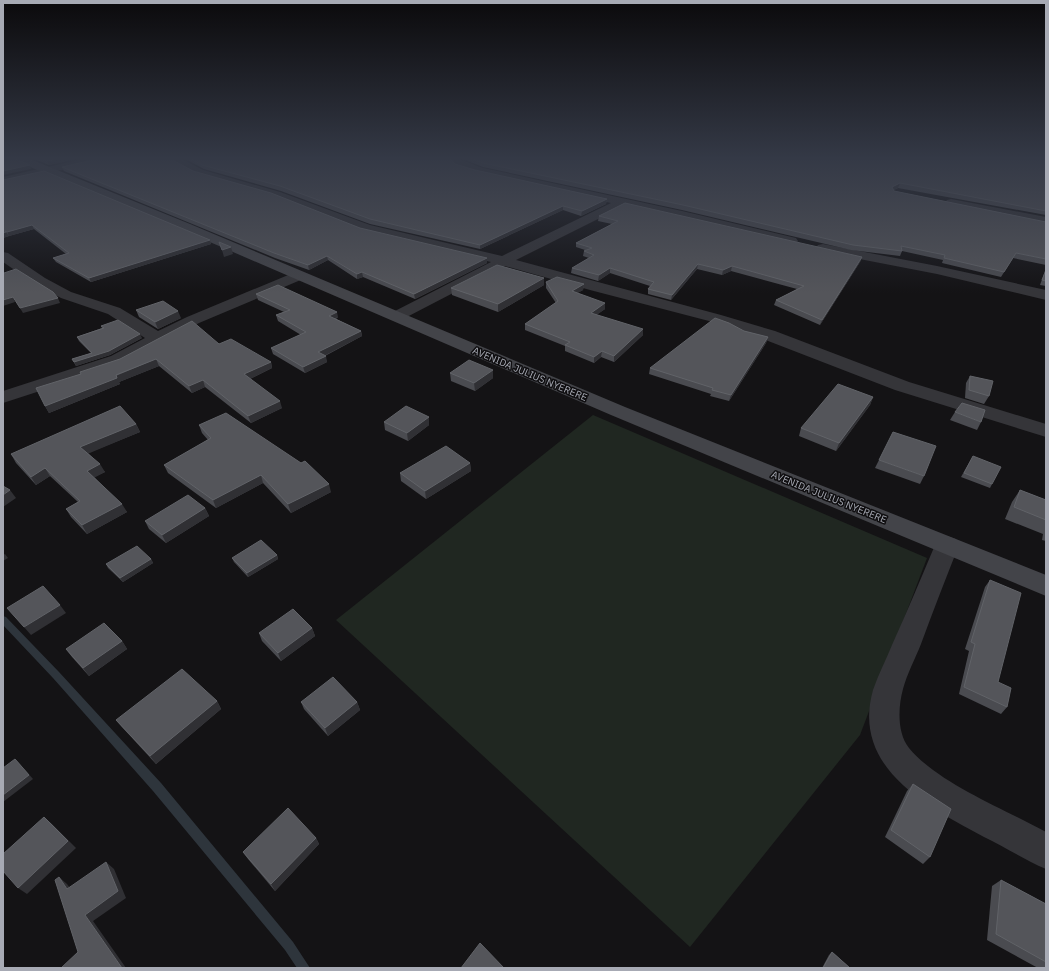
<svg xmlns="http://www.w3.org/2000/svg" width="1049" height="971" font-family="'IBM Plex Sans',sans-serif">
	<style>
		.green { fill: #202721 }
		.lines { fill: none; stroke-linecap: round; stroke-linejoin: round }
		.stream { fill: #2e353c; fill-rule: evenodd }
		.street { fill: #353539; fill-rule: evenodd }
		.secondary { fill: #434449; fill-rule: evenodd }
		.wall { fill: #4a4b50 }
		.shaded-wall { fill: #303034 }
		.building { fill: #54555a; stroke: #616368 }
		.labels { text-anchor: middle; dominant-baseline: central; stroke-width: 3; stroke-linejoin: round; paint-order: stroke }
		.street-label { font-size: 10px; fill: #a7aab4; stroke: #0f0e10 }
	</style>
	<rect width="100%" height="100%" fill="#141315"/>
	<!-- green -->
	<path class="green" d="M593 415 927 558 860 735 690 947 336 620Z"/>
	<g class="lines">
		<!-- stream -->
		<path class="stream" d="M3 616 6 617 59 672 161 783 293 942 310 968H297L285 950 153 791 53 678 3 625Z"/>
		<!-- street -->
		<g class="street">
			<path d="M92 157H112L107 160 3 183V177Z"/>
			<path d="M164 157H178L203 170 280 192 370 225 502 256 611 203 476 173 456 166 446 157C459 157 470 164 483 168L682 211 796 238 798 241 796 244 791 245 624 206 516 260 721 315 775 331 909 382 1046 424V437L895 390 763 339 709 321 590 290 505 266 403 319 397 321 391 319 389 316 391 313 491 262 361 231 272 196 195 174Z"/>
			<path d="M951 199 1046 217V225L947 206 945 203 947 200Z"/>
			<path d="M823 244 937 266 1046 290V300L937 274 818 251 816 248 818 245Z"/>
			<path d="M3 252 8 253 45 278 71 292 120 308 158 331 187 317 293 273 298 272 303 273 305 276 303 279 199 323 145 351 123 364 3 403V391L111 356 145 338 108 314 61 298 35 284 3 262Z"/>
			<path d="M947 536 956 539 959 545C946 578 933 611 921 644 915 659 907 674 903 689 898 707 897 733 909 748 939 784 1005 809 1046 832V869C1025 860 1005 847 984 837 927 806 851 768 873 690 878 675 886 660 892 645 907 612 921 578 935 545L938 539Z"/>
		</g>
		<!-- secondary -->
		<path class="secondary" d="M10 157H25L190 224 625 407 1046 575V596L611 415 182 230 11 159Z"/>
	</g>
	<!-- wall -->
	<g class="wall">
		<path d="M30 157H84L49 165Z"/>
		<path d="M182 157H448L455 164 475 170 607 199 606 204 581 216 563 210 480 249 370 224 281 191 204 169Z"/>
		<path d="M458 157H1046V215L898 188 894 190V191L1046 222V265L1013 258 1001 277 942 263 943 260 902 251 900 256 851 250 682 210 483 167Z"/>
		<path d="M62 167 193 171 360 228 487 263 415 299 363 277 357 279 328 260 309 270 275 258 64 171Z"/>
		<path d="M3 180 210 240 211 244 91 282 56 262 53 258 66 254 34 229 9 236H8H9L3 238Z"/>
		<path d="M599 216 862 257 860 262 820 325 774 305 776 300 797 289 731 271 722 275 697 269 671 300 648 294V289L650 286 610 273 598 281 571 273 572 268 589 258 583 256 584 251 585 250 576 247V243L612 224 598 221Z"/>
		<path d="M1046 268V286L1040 285Z"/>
		<path d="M546 282 584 284 583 290 577 293 605 309 596 315 643 335 614 362 601 357 594 363 565 351V346L525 330V324L556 303 546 288Z"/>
		<path d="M544 285 498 312 452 295 451 288Z"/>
		<path d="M256 294 338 317 336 319 361 331 362 336 325 356 327 362 305 373 273 354 271 348 301 335 278 321 276 315 284 312 258 300Z"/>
		<path d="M136 310 181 318 158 329 139 317Z"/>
		<path d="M101 326 142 338 110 355 76 366 72 359 91 353 79 341 77 337 102 328Z"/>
		<path d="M744 331 768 337 766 343 729 401 710 396 711 394 649 374 650 368Z"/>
		<path d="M219 344 271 362 272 368 250 379 282 408 251 423 205 387 192 393 159 366 119 382 120 384 49 413 45 406 81 374 120 359Z"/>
		<path d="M450 373 493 378 475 391 451 381Z"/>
		<path d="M970 376 989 396 984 404 965 398 966 383Z"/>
		<path d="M873 397 870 405 836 451 799 436 801 428Z"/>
		<path d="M955 412 981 422 977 430 950 420Z"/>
		<path d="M429 417V425L408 441 385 430 384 422Z"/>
		<path d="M136 424 140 432 88 453 105 472 94 477 127 512 87 534 71 517 66 509 78 502 50 476 36 485 16 463 11 454Z"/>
		<path d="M199 425 331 492 291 513 263 483 216 508 168 473 164 465 208 440 202 433Z"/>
		<path d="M973 456 992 484 990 488 961 477Z"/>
		<path d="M879 460 924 476 920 484 875 468Z"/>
		<path d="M470 463 471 471 426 499 401 481 400 473Z"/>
		<path d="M1020 490 1046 500V541L1042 540 1043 534 1005 519 1012 502Z"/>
		<path d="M205 508 209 516 166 543 149 529 145 521Z"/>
		<path d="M277 555 278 559 248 577 234 562 232 558Z"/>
		<path d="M151 559 153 563 123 582 108 568 106 564Z"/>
		<path d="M990 580 998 682 1007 707 1001 714 959 694 969 651 965 649 985 587Z"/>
		<path d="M312 628 315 636 281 661 262 641 259 633Z"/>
		<path d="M122 641 127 649 89 676 72 657 66 649Z"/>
		<path d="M217 701 221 709 156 764 122 727 116 720Z"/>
		<path d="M301 702H357L360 710 328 736 304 709Z"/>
		<path d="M913 784 930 857 923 864 885 837 907 791Z"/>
		<path d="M316 838 319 844 275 891 248 859 243 852Z"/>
		<path d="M1001 880 1046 904V968H1038L987 940 992 886Z"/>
		<path d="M832 952 850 968H822L829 955Z"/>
	</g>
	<!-- shaded-wall -->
	<g class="shaded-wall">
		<path d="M65 157H84L49 165 47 161Z"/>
		<path d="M30 165 31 169 3 175V171Z"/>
		<path d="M900 183 898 188 891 191 892 187Z"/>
		<path d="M607 199 606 204 581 216 582 211Z"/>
		<path d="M563 206V210L480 249V245Z"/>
		<path d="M32 225 34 229 9 236 7 232Z"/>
		<path d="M6 232 9 236 3 238V233Z"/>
		<path d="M210 240 211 244 91 282 89 278Z"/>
		<path d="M231 247 233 254 224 257 222 250Z"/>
		<path d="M327 256 328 260 309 270 308 265Z"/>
		<path d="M862 257 860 262 820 325 822 320Z"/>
		<path d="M487 258V263L415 299 414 294Z"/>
		<path d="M698 264 697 269 671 300 672 295Z"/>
		<path d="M732 266 731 271 722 275 723 270Z"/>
		<path d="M610 268V273L598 281 599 275Z"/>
		<path d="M362 272 363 277 357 279V274Z"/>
		<path d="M544 278V285L498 312V304Z"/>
		<path d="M584 284 583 290 571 297 572 291Z"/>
		<path d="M13 297 15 302 3 306V300Z"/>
		<path d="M58 298 60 303 23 313 20 308Z"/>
		<path d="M605 303V309L591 319V313Z"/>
		<path d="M178 311 181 318 158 329 155 322Z"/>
		<path d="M337 312 338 317 330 321 329 316Z"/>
		<path d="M643 329V335L614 362V356Z"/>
		<path d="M361 331 362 336 320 358 318 352Z"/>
		<path d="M140 334 142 338 110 355 76 366 74 362Z"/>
		<path d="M768 337 766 343 729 401 731 395Z"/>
		<path d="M602 351 601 357 594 363V357Z"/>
		<path d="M326 356 327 362 305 373 303 367Z"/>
		<path d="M156 359 159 366 119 382 120 384 49 413 45 406Z"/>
		<path d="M271 362 272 368 246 381 244 374Z"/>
		<path d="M493 370V378L475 391 474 383Z"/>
		<path d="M203 380 205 387 192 393 189 386Z"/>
		<path d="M873 397 870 405 836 451 839 443Z"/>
		<path d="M280 401 282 408 251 423 248 416Z"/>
		<path d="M429 417V425L408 441 407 433Z"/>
		<path d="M136 424 140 432 85 455 80 447Z"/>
		<path d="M470 463 471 471 426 499 425 491Z"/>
		<path d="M100 464 105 472 92 479 87 471Z"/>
		<path d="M45 468 50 476 36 485 31 477Z"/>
		<path d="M261 475 263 483 216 508 213 500Z"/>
		<path d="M329 484 331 492 291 513 288 504Z"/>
		<path d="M10 490 16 498 3 507V495Z"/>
		<path d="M122 504 127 512 87 534 82 525Z"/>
		<path d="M205 508 209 516 166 543 162 535Z"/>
		<path d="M5 554 8 558 3 561V555Z"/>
		<path d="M277 555 278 559 248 577 247 573Z"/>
		<path d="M151 559 153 563 123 582 120 578Z"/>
		<path d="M60 605 66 613 31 635 24 627Z"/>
		<path d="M312 628 315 636 281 661 278 653Z"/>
		<path d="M122 641 127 649 89 676 83 668Z"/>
		<path d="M217 701 221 709 156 764 150 756Z"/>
		<path d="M357 702 360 710 328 736 325 728Z"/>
		<path d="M15 759 19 763 33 779 3 802V795Z"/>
		<path d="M44 817 52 824 76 848 27 894 18 888Z"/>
		<path d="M316 838 319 844 275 891 271 884Z"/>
		<path d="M106 862 114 869 126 898 93 921 126 968H122L85 915Z"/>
		<path d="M59 877 67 884 76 896 67 889Z"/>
	</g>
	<!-- building -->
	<g class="building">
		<path d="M3 157H10L30 165 3 171Z"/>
		<path d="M37 157H65L47 161Z"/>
		<path d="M106 157H167L193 171 271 193 360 228 487 258 414 294 362 272 357 274 327 256 308 265 274 253 62 167Z"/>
		<path d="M188 157H448L455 164 475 170 607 199 582 211 563 206 480 245 370 219 280 186 202 165Z"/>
		<path d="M468 157H1046V211L900 183 892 187 894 191 1046 222V259L1016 253 1004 272 944 258 945 255 901 246 902 251 853 245 683 205 483 163Z"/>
		<path d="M44 171 210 240 89 278 53 258 69 253 32 225 7 232 5 231 6 232 3 233V180Z"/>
		<path d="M625 203 862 257 822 320 776 300 804 286 732 266 723 270 698 264 672 295 648 289 654 282 610 268 599 275 572 268 594 255 584 251 592 248 576 243 618 221 599 216Z"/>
		<path d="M219 242 231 247 222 250Z"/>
		<path d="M497 265 544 278 498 304 451 288Z"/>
		<path d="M16 269 53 292 58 298 20 308 13 297 3 300V272L4 273Z"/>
		<path d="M1046 270V281L1042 280Z"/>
		<path d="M557 277 584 284 572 291 605 303 591 313 643 329 614 356 602 351 594 357 565 345 570 342 525 324 558 301 546 282Z"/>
		<path d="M278 285 337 312 329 316 361 331 318 352 326 356 303 367 271 348 306 332 276 315 290 310 256 294Z"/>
		<path d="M163 301 178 311 155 322 136 310Z"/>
		<path d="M715 318 729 323 744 331 768 337 731 395 712 390 713 388 650 368Z"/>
		<path d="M118 320 140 334 109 351 74 362 72 359 92 353 77 337 104 328 101 326Z"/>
		<path d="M192 321 219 344 231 339 271 362 244 374 280 401 248 416 203 380 189 386 156 359 116 375 117 378 45 406 36 388 81 374 80 372 120 359Z"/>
		<path d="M469 360 493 370 474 383 450 373Z"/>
		<path d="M970 376 993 381 989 396 969 390Z"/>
		<path d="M838 384 873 397 839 443 801 428Z"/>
		<path d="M962 403 985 410 981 422 955 412Z"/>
		<path d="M120 406 136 424 80 447 100 464 87 471 122 504 82 525 66 509 80 501 45 468 31 477 11 454Z"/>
		<path d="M406 406 429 417 407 433 384 422Z"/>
		<path d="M226 413 301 463 305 461 329 484 288 504 261 475 213 500 164 465 211 438 199 425Z"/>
		<path d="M893 432 936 446 924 476 879 460Z"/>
		<path d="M446 446 470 463 425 491 400 473Z"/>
		<path d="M973 456 1001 467 992 484 964 473Z"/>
		<path d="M3 486 10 490 3 495Z"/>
		<path d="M1020 490 1046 500V520L1014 507Z"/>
		<path d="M188 495 205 508 162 535 145 521Z"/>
		<path d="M261 540 277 555 247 573 232 558Z"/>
		<path d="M137 546 151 559 120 578 106 564Z"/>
		<path d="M990 580 1021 593 998 682 1011 688 1007 707 964 687 975 644 971 642Z"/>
		<path d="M43 586 60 605 24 627 7 608Z"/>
		<path d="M293 609 312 628 278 653 259 633Z"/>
		<path d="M104 623 122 641 83 668 66 649Z"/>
		<path d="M182 669 217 701 150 756 116 720Z"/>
		<path d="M333 677 357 702 325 728 301 702Z"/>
		<path d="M15 759 29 775 3 795V768Z"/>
		<path d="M913 784 951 809 930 857 891 830Z"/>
		<path d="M288 808 316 838 271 884 243 852Z"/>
		<path d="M44 817 68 841 18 888 3 871V854Z"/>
		<path d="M106 862 118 891 85 915 122 968H61L78 952 55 880 59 877 67 889Z"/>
		<path d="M1001 880 1046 904V962L996 934Z"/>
		<path d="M480 943 504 968H461Z"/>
		<path d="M832 952 850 968H823Z"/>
	</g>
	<!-- sky -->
	<linearGradient id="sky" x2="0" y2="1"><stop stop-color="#0b0a0c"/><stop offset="0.54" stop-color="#343946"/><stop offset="1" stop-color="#343946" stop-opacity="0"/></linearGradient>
	<rect width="1049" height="293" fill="url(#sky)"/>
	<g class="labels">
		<!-- street labels -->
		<g class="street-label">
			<text transform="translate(530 374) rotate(23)">AVENIDA JULIUS NYERERE</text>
			<text transform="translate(829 497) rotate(22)">AVENIDA JULIUS NYERERE</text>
		</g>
	</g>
	<!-- border -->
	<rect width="1049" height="971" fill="none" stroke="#a7aab4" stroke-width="8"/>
</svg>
